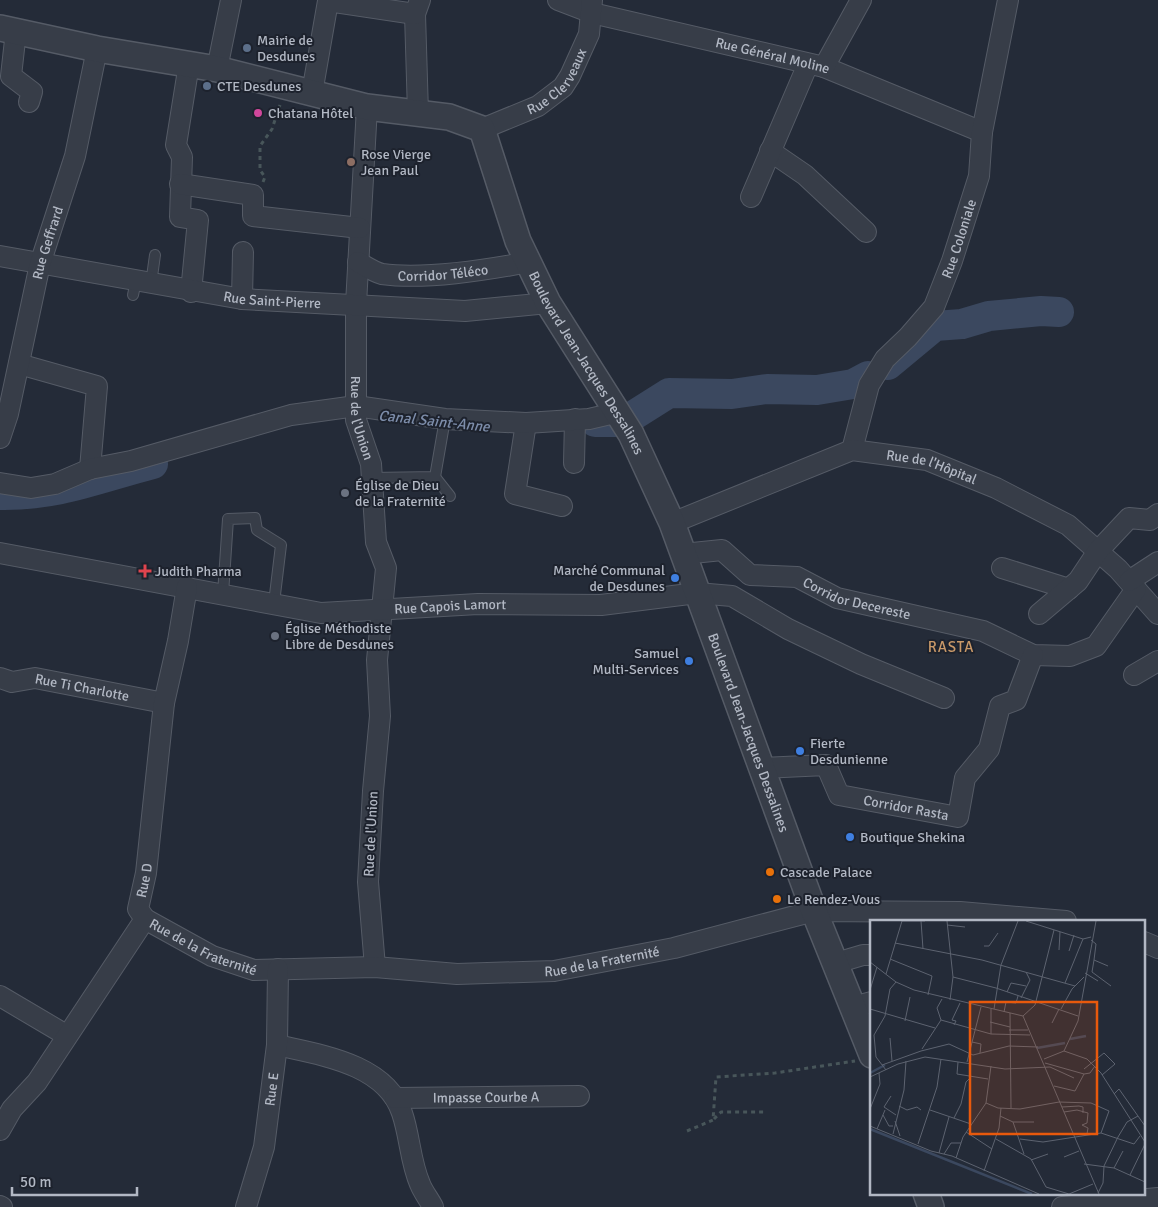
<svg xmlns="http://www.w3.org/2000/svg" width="1158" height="1207" font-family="Signika,sans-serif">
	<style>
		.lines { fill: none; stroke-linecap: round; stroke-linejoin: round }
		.river { stroke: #3b485f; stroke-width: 30 }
		.service-casing { stroke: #555b66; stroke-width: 12 }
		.minor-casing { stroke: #555b66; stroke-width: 22 }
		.tertiary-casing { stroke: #555b66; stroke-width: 28 }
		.path { stroke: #48565a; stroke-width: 3; stroke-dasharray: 4 4; stroke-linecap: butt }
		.service { stroke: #373d48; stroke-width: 10 }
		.minor { stroke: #373d48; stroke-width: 20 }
		.tertiary { stroke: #373d48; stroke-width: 25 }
		.service-dot { fill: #5c6f8a; stroke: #1d222d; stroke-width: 2 }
		.hotel-dot { fill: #d1479c; stroke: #1d222d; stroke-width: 2 }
		.education-dot { fill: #8d6e63; stroke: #1d222d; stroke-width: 2 }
		.worship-dot { fill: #6b7280; stroke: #1d222d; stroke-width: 2 }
		.health-dot { fill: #e0444e; stroke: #1d222d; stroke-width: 2 }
		.shop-dot { fill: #3f7fe0; stroke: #1d222d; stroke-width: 2 }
		.food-dot { fill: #e8710a; stroke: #1d222d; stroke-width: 2 }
		.labels { text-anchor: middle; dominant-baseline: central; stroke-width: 4; stroke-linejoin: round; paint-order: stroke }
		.poi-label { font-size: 14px; fill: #b2b8c4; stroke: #1d222d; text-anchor: start }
		.street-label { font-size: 14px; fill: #b2b8c4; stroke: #1d222d }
		.water-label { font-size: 15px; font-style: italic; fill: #7d8daa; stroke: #1d222d }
		.neighbourhood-label { font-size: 15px; letter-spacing: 1px; fill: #c99969; stroke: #1d222d }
		.inset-river { fill: none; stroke: #3b485f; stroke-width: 2.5 }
		.inset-road { fill: none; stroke: #5d6370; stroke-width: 1 }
		.view { fill: #e8590c; fill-opacity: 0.15; stroke: #e8590c; stroke-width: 2.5 }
		.inset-edge { fill: none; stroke: #b2b8c4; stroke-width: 2.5 }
	</style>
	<rect width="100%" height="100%" fill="#242b38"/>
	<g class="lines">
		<!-- river -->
		<g class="river">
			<path d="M888 365 935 326 962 324 989 316 1041 311 1059 312"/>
			<path d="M595 422H623L669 393 732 394 767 389 817 390 853 384 868 376"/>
			<path d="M0 495C58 496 99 478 153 464"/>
		</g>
		<!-- service casing -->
		<g class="service-casing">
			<g id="service">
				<path d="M151 284 155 255"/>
				<path d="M133 295 136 281"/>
				<path d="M435 477 450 496"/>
				<path d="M371 478 435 477 445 419"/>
				<path d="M223 594 228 519 255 518 257 530 281 545 274 603"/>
			</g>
		</g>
		<!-- minor casing -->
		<g class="minor-casing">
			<g id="minor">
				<path id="s1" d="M558 0 592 13 824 67 982 132"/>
				<path d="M415 14 418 113"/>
				<path d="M16 31 11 76 32 92 29 102"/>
				<path d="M189 64 176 145 182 157 180 217 198 220 191 292"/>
				<path d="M824 67 861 0"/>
				<path d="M217 69 231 0"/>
				<path d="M312 93 328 1 415 14 420 0"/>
				<path id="s2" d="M367 107 356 304V420L371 464 376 542 386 568 377 660 380 716 373 791 368 882 375 967"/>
				<path id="s3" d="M482 129 538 106 563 87 570 76 589 34 592 0"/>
				<path d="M770 151 805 175 866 232"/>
				<path d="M180 184 253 195V216L360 228"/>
				<path d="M751 197 808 64"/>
				<path id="s4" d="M0 256 242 299 465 311 548 303"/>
				<path id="s5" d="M358 262C365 266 374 272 382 274 425 280 486 270 529 262"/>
				<path d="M242 299 243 252"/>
				<path d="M19 364 97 386 90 469"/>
				<path d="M526 423 515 494 562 506"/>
				<path id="s6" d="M0 438 8 414 40 264 75 156 97 49"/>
				<path id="s7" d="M852 450 869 385 885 359 908 337 934 307 952 261 979 176 982 132 1008 0"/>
				<path d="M574 463 575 419"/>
				<path d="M0 483 31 488 55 484 90 469 131 461 291 415 356 406 445 419 526 423 589 419 619 412"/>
				<path id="s8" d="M672 523 852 450 927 460 996 488 1068 525 1118 569 1158 614"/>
				<path id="s9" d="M0 553 321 613 478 604 601 605 697 593 732 596 788 629 861 664 944 698"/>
				<path id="s10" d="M683 554 722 550 750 575 797 577 837 598 983 631 1033 655 1070 656 1096 646 1136 589"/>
				<path d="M1002 568 1069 589"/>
				<path d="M1129 581 1158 562"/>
				<path d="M1039 614 1078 581 1098 551 1129 518 1150 520 1158 514"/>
				<path d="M1134 675 1158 661"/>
				<path id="s11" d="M0 678 12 682 35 678 164 703"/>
				<path id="s12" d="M762 768 826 765 839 795 958 817 965 778 989 749 1000 706 1016 700 1033 655"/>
				<path id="s13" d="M145 919 212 956 254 970 375 967 457 974 554 971 674 948 814 911 960 912 1066 921"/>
				<path d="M1144 942 1158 948"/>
				<path d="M836 963 863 955H872"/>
				<path d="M0 996 66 1035"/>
				<path d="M853 1007 872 1002"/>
				<path d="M277 1045C321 1055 386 1064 402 1113 410 1136 410 1161 420 1184 423 1192 429 1199 433 1207"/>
				<path id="s14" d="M395 1098 579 1096"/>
				<path id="s15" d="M0 1130 12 1109 37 1082 145 919 138 909 146 873 164 703 178 641 187 587"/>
				<path d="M0 1206 2 1207"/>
				<path id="s16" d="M246 1207 264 1147 277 1045 278 969"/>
				<path d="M1062 1207 1158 1198"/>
			</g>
		</g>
		<!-- tertiary casing -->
		<g class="tertiary-casing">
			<g id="tertiary">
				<path id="s17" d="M0 28 97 49 217 69 367 107 449 117 482 129 518 241 548 303 631 434 672 523 814 911 872 1055"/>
				<path d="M926 1193 931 1207"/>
			</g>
		</g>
		<!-- path -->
		<g class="path">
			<path d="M263 182 265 177 260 170V146L272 129 280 105"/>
			<path d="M714 1119 721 1112H766"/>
			<path d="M687 1131 713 1120 716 1077 775 1073 855 1061"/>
		</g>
		<!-- service -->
		<use href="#service" class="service"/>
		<!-- minor -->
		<use href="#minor" class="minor"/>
		<!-- tertiary -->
		<use href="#tertiary" class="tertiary"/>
	</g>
	<!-- markers -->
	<g class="service-dot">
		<circle cx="247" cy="48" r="5"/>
		<circle cx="207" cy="86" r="5"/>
	</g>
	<circle class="hotel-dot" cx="258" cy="113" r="5"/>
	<circle class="education-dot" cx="351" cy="162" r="5"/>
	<g class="worship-dot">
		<circle cx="345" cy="493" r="5"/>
		<circle cx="275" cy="636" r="5"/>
	</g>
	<path class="health-dot" d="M142.5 563.5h5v5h5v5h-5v5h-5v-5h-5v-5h5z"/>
	<g class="shop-dot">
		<circle cx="675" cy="578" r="5"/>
		<circle cx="689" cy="661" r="5"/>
		<circle cx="800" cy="751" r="5"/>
		<circle cx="850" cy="837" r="5"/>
	</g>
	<g class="food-dot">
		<circle cx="770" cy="872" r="5"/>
		<circle cx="777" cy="899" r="5"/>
	</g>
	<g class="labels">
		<!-- poi labels -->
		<g class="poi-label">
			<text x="257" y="40">Mairie de<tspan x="257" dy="16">Desdunes</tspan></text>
			<text x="217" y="86">CTE Desdunes</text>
			<text x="268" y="113">Chatana Hôtel</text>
			<text x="361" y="154">Rose Vierge<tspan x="361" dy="16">Jean Paul</tspan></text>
			<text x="355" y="485">Église de Dieu<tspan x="355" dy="16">de la Fraternité</tspan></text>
			<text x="665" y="570" text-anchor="end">Marché Communal<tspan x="665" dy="16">de Desdunes</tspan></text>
			<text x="155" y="571">Judith Pharma</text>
			<text x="285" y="628">Église Méthodiste<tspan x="285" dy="16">Libre de Desdunes</tspan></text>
			<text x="679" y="653" text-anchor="end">Samuel<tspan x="679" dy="16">Multi-Services</tspan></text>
			<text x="810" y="743">Fierte<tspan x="810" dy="16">Desdunienne</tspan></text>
			<text x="860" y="837">Boutique Shekina</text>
			<text x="780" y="872">Cascade Palace</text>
			<text x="787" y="899">Le Rendez-Vous</text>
		</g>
		<!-- street labels -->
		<g class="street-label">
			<text stroke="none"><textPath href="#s1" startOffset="222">Rue Général Moline</textPath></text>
			<text stroke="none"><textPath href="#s3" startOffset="92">Rue Clerveaux</textPath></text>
			<text stroke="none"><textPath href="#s7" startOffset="242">Rue Coloniale</textPath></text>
			<text stroke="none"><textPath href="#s6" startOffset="201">Rue Geffrard</textPath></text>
			<text stroke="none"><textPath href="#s5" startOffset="88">Corridor Téléco</textPath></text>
			<text stroke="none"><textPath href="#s4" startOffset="276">Rue Saint-Pierre</textPath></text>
			<text stroke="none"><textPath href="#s17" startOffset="751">Boulevard Jean-Jacques Dessalines</textPath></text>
			<text stroke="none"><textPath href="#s2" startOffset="312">Rue de l'Union</textPath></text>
			<text stroke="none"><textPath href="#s8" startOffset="276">Rue de l'Hôpital</textPath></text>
			<text stroke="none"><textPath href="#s10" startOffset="188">Corridor Decereste</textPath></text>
			<text stroke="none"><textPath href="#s9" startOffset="456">Rue Capois Lamort</textPath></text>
			<text stroke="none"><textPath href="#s11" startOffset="84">Rue Ti Charlotte</textPath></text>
			<text stroke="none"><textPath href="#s17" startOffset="1156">Boulevard Jean-Jacques Dessalines</textPath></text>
			<text stroke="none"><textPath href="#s12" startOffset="165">Corridor Rasta</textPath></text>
			<text transform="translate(371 834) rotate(-87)">Rue de l'Union</text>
			<text stroke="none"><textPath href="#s15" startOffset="298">Rue D</textPath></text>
			<text stroke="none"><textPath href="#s13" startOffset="65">Rue de la Fraternité</textPath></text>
			<text stroke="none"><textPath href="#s13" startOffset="470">Rue de la Fraternité</textPath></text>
			<text stroke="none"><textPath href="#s16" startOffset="121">Rue E</textPath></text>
			<text stroke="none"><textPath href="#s14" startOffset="91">Impasse Courbe A</textPath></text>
		</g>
		<!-- water labels -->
		<g class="water-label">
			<text transform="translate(434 421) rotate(6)">Canal Saint-Anne</text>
		</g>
		<!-- neighbourhood labels -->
		<g class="neighbourhood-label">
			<text x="951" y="647">RASTA</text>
		</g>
	</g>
	<!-- overview -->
	<g transform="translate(870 920)">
		<rect width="275" height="275" fill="#242b38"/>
		<path class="inset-river" d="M200 119 216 116M167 128 195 123M0 153 15 145M0 209 162 274"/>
		<path class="inset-road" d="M32 1H55M51 1 53 29M77 1 83 57 80 80M156 1 213 19 221 17M77 5 95 7M221 20 226 24 224 40 238 46M25 23 112 40 205 66M114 26H119L128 13M189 30 190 12M199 31 204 15M20 39 62 56 58 75M224 40 222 52 241 66M0 42 26 62 44 70 153 96M215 53 228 61M16 54 32 1M83 57 126 68 208 96M195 63 213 19M0 70 7 47M137 72 141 63 156 66M151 78 160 60 156 52M0 89 65 108M121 89V114M124 89 131 45 148 1M191 89 202 69 214 57M134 92 136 82 146 83 148 76M140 93 141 188M153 96 229 274M153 96 165 85 184 10M71 100 121 114 160 115M71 100 67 88 72 79M35 101 40 77M120 102 140 107M182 103 189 89M84 105 86 101 82 100 90 83M139 110H158M20 118 22 141M102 122 111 124 110 133M52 129 71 100M51 131 79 124 103 135 139 126 168 127M194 131 208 101 226 1M174 139 194 131 217 139 231 153 275 222M88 142 87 154 118 159M97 142 111 87M175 143 214 154M12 145 51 131M214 149 234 133 245 144 232 155M16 150 6 137 4 115 15 96 20 69 26 62M0 157 28 144 55 137 135 149 180 147 204 158M184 166 205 171 214 154 220 153 225 146M244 174 249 169 275 206M21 176 14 187 26 195M116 183 128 188 150 189 189 182 221 183 239 191 231 213M29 186 37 190 47 187 51 190M192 187 209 186 213 187V193M0 189 10 164 9 153M60 190 101 204M194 192 207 190 218 193 217 203 212 205 218 208 217 214M13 195 19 206H23M130 196 143 202 154 234M84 198 91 184 96 162 101 157M25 201 30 216M143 202H164M0 206 61 231 82 236 169 274M7 209 15 190M96 212 122 229M23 214 34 170 36 141M126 219 161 239 176 267 199 274M150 219 173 222 231 213 264 224 270 216M48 224 67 167 71 139M69 233 79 197M74 234 81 223H91M194 237 209 231M86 238 93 217 116 183 121 146M161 240 178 234M214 244 244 248 275 262M244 248 253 231M114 251 129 208 131 188M260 255 275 224M228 273 233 263 234 246 248 217 257 202 268 196M199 274 223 264"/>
		<path class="view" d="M100 82H227V214H100Z"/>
		<rect width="275" height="275" class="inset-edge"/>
	</g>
	<!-- scale -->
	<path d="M12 1187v8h125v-8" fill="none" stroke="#b2b8c4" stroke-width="2.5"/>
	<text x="20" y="1187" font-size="15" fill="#b2b8c4" stroke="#1d222d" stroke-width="4" paint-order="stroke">50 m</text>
</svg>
